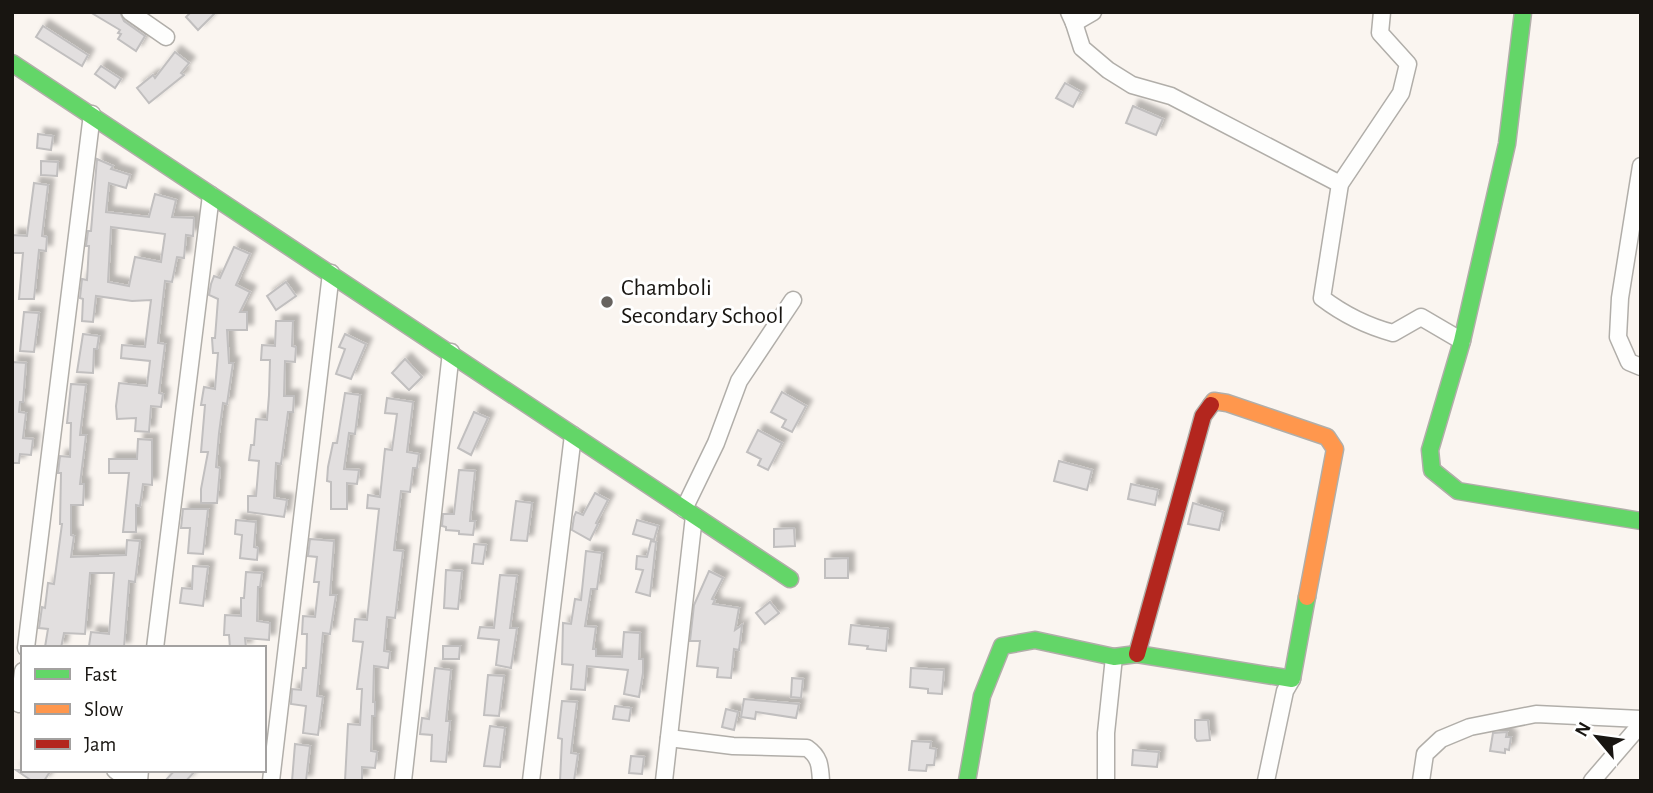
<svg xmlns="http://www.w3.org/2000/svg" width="1653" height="793" font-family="'Alegreya Sans',sans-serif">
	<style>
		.building { fill: #e2dfdf; stroke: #c1bfbf; stroke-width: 2; fill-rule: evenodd; filter: url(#shadow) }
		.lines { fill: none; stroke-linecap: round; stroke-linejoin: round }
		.street-casing { stroke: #b1aea9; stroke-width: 19 }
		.fast-casing { stroke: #b1aea9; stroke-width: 19 }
		.slow-casing { stroke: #b1aea9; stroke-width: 19 }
		.jam-casing { stroke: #b1aea9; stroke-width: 19 }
		.street { stroke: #fefefd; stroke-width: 16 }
		.fast { stroke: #63d668; stroke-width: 16 }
		.slow { stroke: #ff974d; stroke-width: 16 }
		.jam { stroke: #b3261e; stroke-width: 16 }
		.poi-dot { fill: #67635f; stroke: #fff; stroke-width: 2.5 }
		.labels { text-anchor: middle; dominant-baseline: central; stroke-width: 6; stroke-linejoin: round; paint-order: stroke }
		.poi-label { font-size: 24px; fill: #181511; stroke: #fff; text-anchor: start }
	</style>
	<defs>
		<filter id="shadow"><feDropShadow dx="6" dy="-6" stdDeviation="2" flood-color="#0004"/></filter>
	</defs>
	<rect width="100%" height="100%" fill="#faf5f0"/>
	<!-- building -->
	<g class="building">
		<path d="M90 12H120L124 21 145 36 136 51 118 39 121 34 118 33 120 30Z"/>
		<path d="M191 12H216L198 30 186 17Z"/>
		<path d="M43 26 88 55 82 66 36 37Z"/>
		<path d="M175 52 189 63 181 73 184 75 149 103 137 88 153 75 155 78Z"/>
		<path d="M101 66 121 79 115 88 95 74Z"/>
		<path d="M1065 83 1081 92 1073 107 1056 98Z"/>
		<path d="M1133 106 1163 119 1156 135 1126 123Z"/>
		<path d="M38 134 53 136 51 150 37 148Z"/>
		<path d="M97 159 113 166 111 169 130 175 126 188 109 183 106 212 149 217 155 194 176 200 172 217 194 218 193 236 186 235 184 258 177 257 172 282 165 281 158 343 165 344 159 393 163 394 161 407 151 406 149 432 135 431 136 418 117 419 116 406 119 383 147 386 150 361 121 358 122 345 145 347 151 300 132 301 96 296 93 322 82 321 83 299 80 298 82 279 87 280 89 246H86L88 231H91ZM111 227 165 234 161 262 135 257 129 286 108 282Z"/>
		<path d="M41 161 58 162 57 176 41 175Z"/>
		<path d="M34 183 48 185 42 236 47 237 46 251 39 250 34 299H19L23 253H12V235L27 236Z"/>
		<path d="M234 247 250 254 236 285 250 292 240 312H247V330H227L229 363H233L227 404 223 403 219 433 216 467 220 468 217 503H201V489L208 452H201L205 405H201L204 387 215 389 218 353H213L212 338H215L218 299 209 295 211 284 214 276 220 278Z"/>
		<path d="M286 282 296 296 276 310 267 296Z"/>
		<path d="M24 312 39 313 34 352 20 351Z"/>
		<path d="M276 321H293L292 346 296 347 295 362 285 361 284 396H294L293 412H288L281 464 276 463 274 498 287 500 284 517 248 512V496H256L259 461 249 460 251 445H254L256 419 267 420 269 395 270 360H261L262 345 275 346Z"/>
		<path d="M83 334 99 336 97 349H94L93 373 77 372Z"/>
		<path d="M345 334 366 344 351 379 336 374 345 349 339 347Z"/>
		<path d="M405 359 422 377 409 390 392 373Z"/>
		<path d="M12 362 26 363 23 402H20L19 412 26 413 23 438 33 439 31 455 20 454 19 463H12Z"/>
		<path d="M71 384 86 385 80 435H86L80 484H84L83 505H71V535L74 536 71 557 126 555 127 540 140 541 135 582 129 581 124 648 89 646 91 632 109 634 114 573H90L85 634 64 633 61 648H52L45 647 48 629 39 628 42 607 45 608 48 583 54 584 62 524H60L61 473H58L60 456 70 457 71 423H67Z"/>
		<path d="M782 392 806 406 792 432 782 427 786 420 771 412Z"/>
		<path d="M345 393 360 395 355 434 349 433 344 469 359 470 357 484 347 483V509H331V482L327 481 328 467 333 443H337Z"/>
		<path d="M387 398 413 402 407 452 419 454 417 468H413L410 492 401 491 394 550 403 551 395 618 387 617 384 651 390 652 388 668 374 666 373 702H375V716H372L371 751 377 752 375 768 362 767V781H345L348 724 360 725 362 689H357L363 642 353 641 355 619 367 620 379 509 367 508 368 495 380 497 385 449 392 450 397 414 385 413Z"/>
		<path d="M474 412 488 418 471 455 458 448Z"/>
		<path d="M758 430 782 443 768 470 758 465 761 459 747 452Z"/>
		<path d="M138 439 152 440V485L143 484 140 506 136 505V532H123L129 473H109V459H137Z"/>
		<path d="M1059 461 1092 470 1087 490 1054 481Z"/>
		<path d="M459 470 475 471 470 521H475L473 535 459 534V531L446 530V527L442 526 443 514H454Z"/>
		<path d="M1131 484 1158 490 1155 505 1128 499Z"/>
		<path d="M595 493 608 500 596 523 598 524 590 540 572 530 574 517 576 512 583 515Z"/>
		<path d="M516 501 532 503 527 541 511 540Z"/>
		<path d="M1193 503 1223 512 1219 530 1188 524Z"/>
		<path d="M183 509H208L203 554 188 553 190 528H181Z"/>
		<path d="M236 520 256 522 254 547 258 548 257 560 240 558 242 535 235 534Z"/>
		<path d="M637 520 658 526 654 540 633 534Z"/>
		<path d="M794 528 795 546 774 547V529Z"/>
		<path d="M310 539 334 541 330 595H336L330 634 323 633 317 696 323 697 318 735 303 733 306 706 291 704 292 689 301 690 303 668H306L307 634H302L303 616 315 617 319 582H314L317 557 308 556Z"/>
		<path d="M651 541 656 542 650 596 636 592 643 570 636 569 637 556 647 557Z"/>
		<path d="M474 544 486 545 483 564 472 563Z"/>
		<path d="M586 551 602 553 597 589H591L585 626 596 627 593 649H596V656L622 657 624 632 640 633 639 659H643V673L639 697 624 694 628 670 587 666 585 690 571 689 573 665 562 664 563 623 571 624 575 599 581 600Z"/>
		<path d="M848 558V578H825V559Z"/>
		<path d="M193 566 208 567 203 606 180 603 182 588 192 589Z"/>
		<path d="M446 570 462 571 458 609 444 608Z"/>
		<path d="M709 571 723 578 712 599 715 600 713 604 739 608 735 630 742 625 739 650 734 649 731 678 717 677 718 668 697 666 700 641H690L694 605Z"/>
		<path d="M246 572 262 573 260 587H258L257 621 270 623 269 640 245 638 246 648H230L229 635H224L225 615 241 616V598H244Z"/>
		<path d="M500 575 517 576 510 628H517L511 668 496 665 499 640 478 638 480 627 494 628Z"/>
		<path d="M770 602 779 613 765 624 756 613Z"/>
		<path d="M851 625 888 629 886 651 867 649 868 646 849 644Z"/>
		<path d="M443 646H460L459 659H443Z"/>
		<path d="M435 668 451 670 446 721H450L446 762 431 761 432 735 420 734 422 718 429 719Z"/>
		<path d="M911 668 944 670 942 694 928 693V689L910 687Z"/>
		<path d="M488 675 504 676 499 716 484 715Z"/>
		<path d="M792 678 803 679 801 698 791 697Z"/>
		<path d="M744 699 799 704 796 718 756 712 755 719 741 717Z"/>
		<path d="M562 701 577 702 571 753 578 754 574 781H560L562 739 558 738Z"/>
		<path d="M615 706 631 708 629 721 613 719Z"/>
		<path d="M726 709 738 712 734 730 722 727Z"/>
		<path d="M1195 720H1208L1210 740 1197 741 1195 738Z"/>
		<path d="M490 726 505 728 500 767 484 766Z"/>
		<path d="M1507 732 1506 737H1511L1509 750 1505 749V753L1490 751 1493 733Z"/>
		<path d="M912 741 931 742 930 748 936 749 934 765H927L926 771 909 770Z"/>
		<path d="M295 744 310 746 306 781H292Z"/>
		<path d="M1133 750 1159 752 1157 767 1132 765Z"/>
		<path d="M631 756 644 757 642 774 629 773Z"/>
		<path d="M16 770H51L44 781H32Z"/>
		<path d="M175 770H196L186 781H165Z"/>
	</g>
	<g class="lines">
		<!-- street casing -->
		<g class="street-casing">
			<g id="street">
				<path d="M130 12 166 37"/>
				<path d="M1069 12 1074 23 1093 12"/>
				<path d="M1382 12 1380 33 1408 64 1401 93 1340 184 1322 298C1343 314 1367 326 1393 333L1421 317 1462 341"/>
				<path d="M1074 23 1082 48 1108 70 1132 85 1171 96 1340 184"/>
				<path d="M1641 166 1620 298 1618 337 1629 362 1641 367"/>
				<path d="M684 509 716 443 739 381 793 300"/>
				<path d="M26 648 92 114"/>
				<path d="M155 648 211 195"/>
				<path d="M19 704 23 671"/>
				<path d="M669 738 733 746 807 748C820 757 820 766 821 781"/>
				<path d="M115 770 130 781"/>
				<path d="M139 781 140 770"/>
				<path d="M271 781 331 273"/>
				<path d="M403 781 451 352"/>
				<path d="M531 781 573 435"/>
				<path d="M664 781 694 516"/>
				<path d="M1106 781V733L1114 657"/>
				<path d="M1266 781 1285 691 1292 679"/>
				<path d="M1421 781 1425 754 1441 739 1470 727 1536 714 1641 719"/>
				<path d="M1592 781 1641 724"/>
			</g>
		</g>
		<!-- fast casing -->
		<g class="fast-casing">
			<g id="fast">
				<path d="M1523 12 1507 144 1462 341 1430 450 1432 470 1458 491 1641 521"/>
				<path d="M12 63 790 579"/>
				<path d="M967 781 982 696 1002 646 1035 640 1114 657 1137 654 1292 679 1307 597"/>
			</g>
		</g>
		<!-- slow casing -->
		<g class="slow-casing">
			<path id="slow" d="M1211 405 1214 401 1227 403 1327 437 1335 449 1307 597"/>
		</g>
		<!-- jam casing -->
		<g class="jam-casing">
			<path id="jam" d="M1137 654 1203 416 1211 405"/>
		</g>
		<!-- street -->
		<use href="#street" class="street"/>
		<!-- fast -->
		<use href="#fast" class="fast"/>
		<!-- slow -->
		<use href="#slow" class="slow"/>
		<!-- jam -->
		<use href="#jam" class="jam"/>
	</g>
	<!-- markers -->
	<circle class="poi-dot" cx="607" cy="302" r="7"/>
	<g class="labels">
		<!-- poi labels -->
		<g class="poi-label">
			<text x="621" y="288">Chamboli<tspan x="621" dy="28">Secondary School</tspan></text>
		</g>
	</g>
	<!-- border -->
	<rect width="1653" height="793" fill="none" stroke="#181511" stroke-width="28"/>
	<!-- legend -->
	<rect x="21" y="646" width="245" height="126" fill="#ffffff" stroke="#a3a1a0" stroke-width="2"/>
	<rect x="35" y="669" width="35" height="10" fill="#63d668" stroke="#a3a1a0" stroke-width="2"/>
	<text x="84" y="681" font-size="21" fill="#181511">Fast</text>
	<rect x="35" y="704" width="35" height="10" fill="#ff974d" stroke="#a3a1a0" stroke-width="2"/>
	<text x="84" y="716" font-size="21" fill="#181511">Slow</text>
	<rect x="35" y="739" width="35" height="10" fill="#b3261e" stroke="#a3a1a0" stroke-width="2"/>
	<text x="84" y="751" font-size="21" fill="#181511">Jam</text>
	<!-- north arrow -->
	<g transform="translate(1597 737) rotate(299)" stroke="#ffffff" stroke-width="5" paint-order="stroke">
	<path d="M0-5L12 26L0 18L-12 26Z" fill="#181511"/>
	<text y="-10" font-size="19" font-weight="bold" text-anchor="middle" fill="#181511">N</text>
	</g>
</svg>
